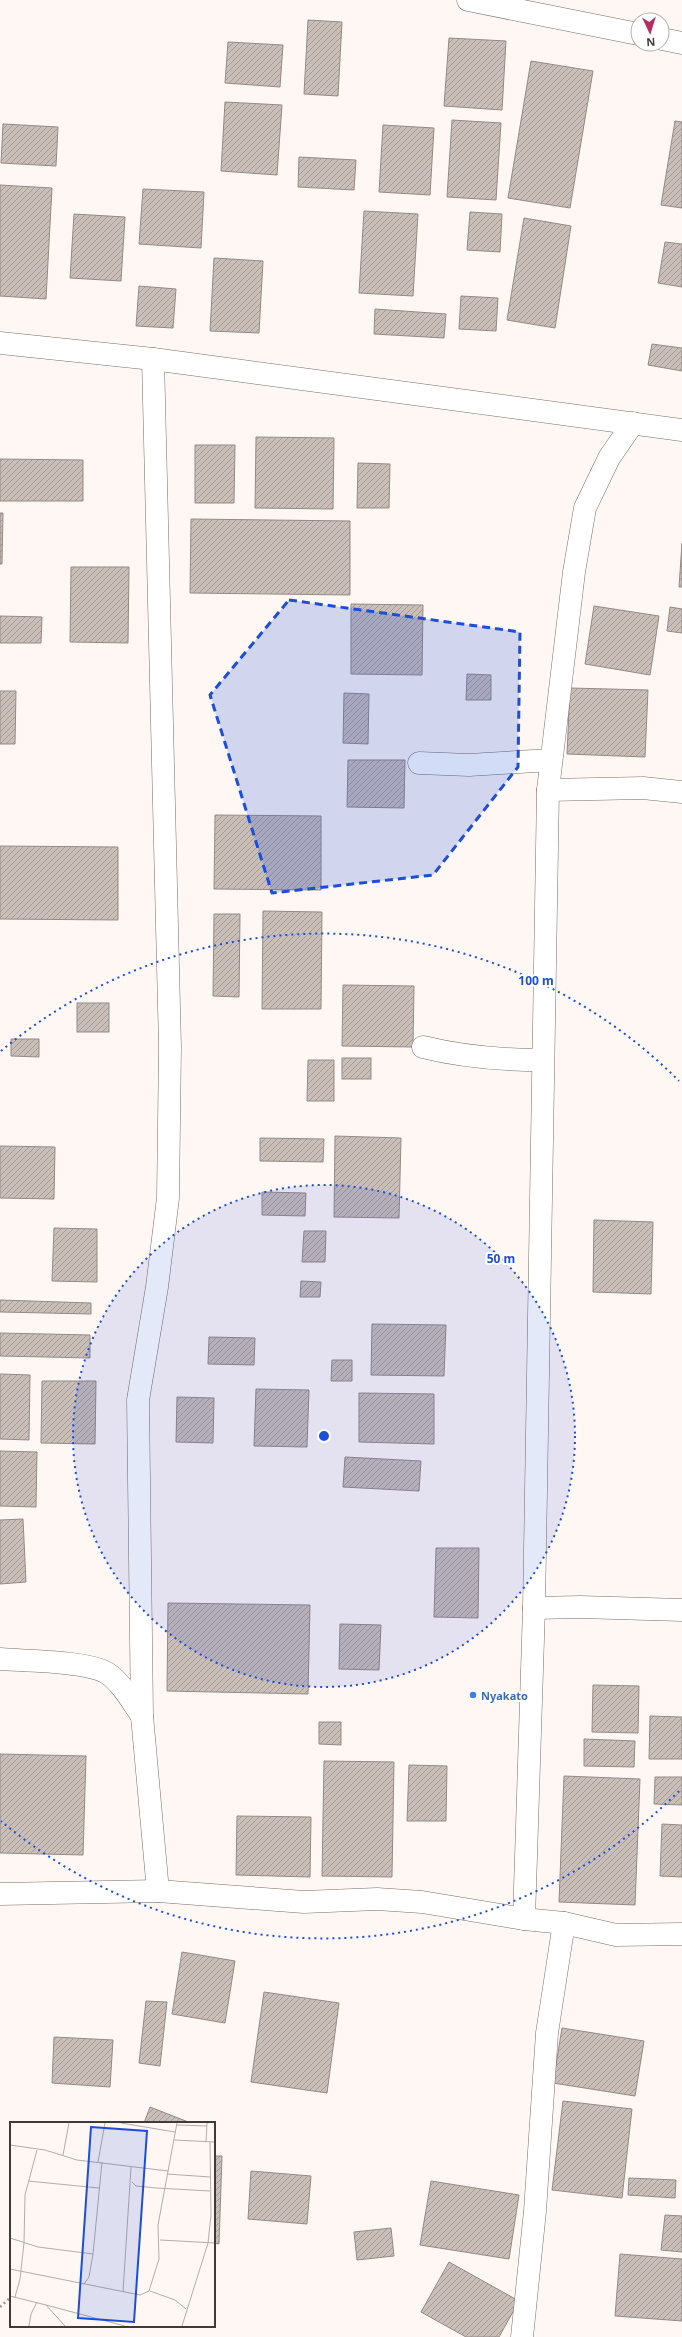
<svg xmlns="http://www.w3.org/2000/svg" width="682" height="2337" font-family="'Noto Sans',sans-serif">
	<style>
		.building { fill: url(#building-hatch); stroke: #958985 }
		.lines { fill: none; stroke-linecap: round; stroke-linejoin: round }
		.minor-casing { stroke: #796e6a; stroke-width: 23 }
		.tertiary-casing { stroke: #796e6a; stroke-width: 23 }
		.path { stroke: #9e9795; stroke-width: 2.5; stroke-dasharray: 2 3; stroke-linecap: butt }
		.minor { stroke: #fff; stroke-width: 22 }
		.tertiary { stroke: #fff; stroke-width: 22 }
		.marked { fill: #1d4ed8; fill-opacity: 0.2; stroke: #1d4ed8; stroke-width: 3; stroke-dasharray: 8 5; stroke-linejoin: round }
		.ring { fill: none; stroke: #1d4ed8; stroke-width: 2; stroke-dasharray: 2 4 }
		.shop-dot { fill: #3f7fe0; stroke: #fff; stroke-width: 1.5 }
		.labels { text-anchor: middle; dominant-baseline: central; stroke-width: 4; stroke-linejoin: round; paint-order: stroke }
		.shop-label { font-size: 11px; font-weight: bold; fill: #366cbe; stroke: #fff; text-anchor: start }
		.inset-road { fill: none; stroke: #b3aca9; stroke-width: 1 }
		.view { fill: #1d4ed8; fill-opacity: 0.15; stroke: #1d4ed8; stroke-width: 2 }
		.inset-edge { fill: none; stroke: #403b39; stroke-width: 2 }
		.centre { fill: #1d4ed8; stroke: #fff; stroke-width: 2 }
		.ring-label { font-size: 12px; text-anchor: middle; font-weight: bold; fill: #1d4ed8; stroke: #fff; stroke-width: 4; stroke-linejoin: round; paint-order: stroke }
	</style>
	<defs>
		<pattern id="building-hatch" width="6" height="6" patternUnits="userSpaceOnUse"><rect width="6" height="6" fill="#cabeb9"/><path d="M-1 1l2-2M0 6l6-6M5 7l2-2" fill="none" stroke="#a59c97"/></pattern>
	</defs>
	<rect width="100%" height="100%" fill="#fff7f4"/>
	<!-- building -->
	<g class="building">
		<path d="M308 20 342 22 338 96 304 94Z"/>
		<path d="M449 38 506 41 502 110 444 106Z"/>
		<path d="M228 42 283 45 280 87 225 83Z"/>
		<path d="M531 61 593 71 570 208 508 198Z"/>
		<path d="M225 102 282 105 277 175 221 171Z"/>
		<path d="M452 120 501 123 496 200 447 197Z"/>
		<path d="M675 121 682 122V208L661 205Z"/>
		<path d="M3 124 58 127 56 166 1 163Z"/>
		<path d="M383 125 434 128 430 195 379 192Z"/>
		<path d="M299 157 356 160 354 190 298 187Z"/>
		<path d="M0 185 52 188 46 299 0 296Z"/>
		<path d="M143 189 204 192 201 248 139 244Z"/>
		<path d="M364 211 418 214 413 296 359 293Z"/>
		<path d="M470 212 502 214 500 252 467 250Z"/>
		<path d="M74 214 125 217 121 281 70 278Z"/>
		<path d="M524 218 571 226 555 328 507 320Z"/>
		<path d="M665 242 682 244V287L658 283Z"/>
		<path d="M214 258 263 261 259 333 210 331Z"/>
		<path d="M139 286 176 289 173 328 136 326Z"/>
		<path d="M461 296 498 298 496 331 459 329Z"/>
		<path d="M375 309 446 314 444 338 374 334Z"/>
		<path d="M652 344 682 348V371L648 365Z"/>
		<path d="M256 437 334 438 333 509 255 508Z"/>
		<path d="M195 445H235L234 503H195Z"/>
		<path d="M0 459 83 460V501H0Z"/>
		<path d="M358 463 390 464 389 508H357Z"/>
		<path d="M0 513H3L2 564H0Z"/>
		<path d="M191 519 350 521V595L190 593Z"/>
		<path d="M682 543V587H679Z"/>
		<path d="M71 567H129L128 643 70 642Z"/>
		<path d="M351 604 423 605 422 675 351 674Z"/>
		<path d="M594 606 659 616 650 675 585 664Z"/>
		<path d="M670 607 682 609V633L667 631Z"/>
		<path d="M0 616 42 617 41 643H0Z"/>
		<path d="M467 674 491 675V700H466Z"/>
		<path d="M570 688 648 690 645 757 567 754Z"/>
		<path d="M0 691H16L15 744H0Z"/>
		<path d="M344 693 369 694 368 744 343 743Z"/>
		<path d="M348 760H405L404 808 347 807Z"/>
		<path d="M215 815 321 816V890L214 889Z"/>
		<path d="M0 846 118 847V920L0 919Z"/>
		<path d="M263 911 322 912 321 1009H262Z"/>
		<path d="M214 914H240L239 997 213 996Z"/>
		<path d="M343 985 414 986 413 1047 342 1046Z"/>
		<rect x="77" y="1003" width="32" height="29"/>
		<path d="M11 1039H39V1057L11 1056Z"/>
		<rect x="342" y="1058" width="29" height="21"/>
		<path d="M308 1060H334V1101H307Z"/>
		<path d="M335 1136 401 1138 399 1218 334 1217Z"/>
		<path d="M260 1138 324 1139 323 1162 260 1161Z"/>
		<path d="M0 1146 55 1147 54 1199 0 1198Z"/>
		<path d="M262 1192 306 1193 305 1216 262 1215Z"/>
		<path d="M594 1220 653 1222 651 1294 593 1292Z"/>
		<path d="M54 1228 97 1229V1282L52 1281Z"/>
		<path d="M304 1231H326L325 1262H302Z"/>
		<path d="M301 1281 321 1282 320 1297H300Z"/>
		<path d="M0 1300 91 1303V1314L0 1312Z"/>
		<path d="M372 1324 446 1325 444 1376 371 1375Z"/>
		<path d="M0 1333 90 1335V1358L0 1356Z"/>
		<path d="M209 1337 255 1338 254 1365 208 1364Z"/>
		<path d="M332 1360H352V1381H331Z"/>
		<path d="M0 1374 30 1375 29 1440 0 1439Z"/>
		<path d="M42 1381H96L95 1444 41 1443Z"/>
		<path d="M256 1389 309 1390 307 1447 254 1446Z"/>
		<path d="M359 1393 434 1394V1444L359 1442Z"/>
		<path d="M177 1397 214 1398 213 1443 176 1442Z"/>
		<path d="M0 1451 37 1452 36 1507 0 1506Z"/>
		<path d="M345 1457 421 1461 419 1491 343 1487Z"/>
		<path d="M23 1519 26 1582 0 1584V1520Z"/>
		<path d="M436 1548H479L478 1618 434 1617Z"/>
		<path d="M168 1603 310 1605 308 1694 167 1691Z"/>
		<path d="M340 1624 381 1625 379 1670 339 1669Z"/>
		<path d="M593 1685 639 1686 638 1733 592 1732Z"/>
		<path d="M650 1716 682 1717V1759H649Z"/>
		<path d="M319 1722H341V1745L319 1744Z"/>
		<path d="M584 1739 635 1741 634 1767 584 1766Z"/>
		<path d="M0 1754 86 1756 83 1855 0 1853Z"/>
		<path d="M324 1761 394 1762 392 1877 322 1876Z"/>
		<path d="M409 1765 447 1766 446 1821H407Z"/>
		<path d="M564 1776 640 1779 635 1905 559 1902Z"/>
		<path d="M655 1777H682V1805L654 1804Z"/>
		<path d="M237 1816 311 1817 310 1877 236 1875Z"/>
		<path d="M662 1824 682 1825V1877L660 1876Z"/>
		<path d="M182 1952 235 1961 225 2023 172 2014Z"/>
		<path d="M264 1992 339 2003 327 2093 251 2082Z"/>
		<path d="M146 2001 167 2002 160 2066 139 2063Z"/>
		<path d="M562 2028 644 2041 635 2096 553 2083Z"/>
		<path d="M54 2037 113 2040 110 2087 52 2083Z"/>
		<path d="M563 2101 632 2109 622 2198 552 2190Z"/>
		<path d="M150 2107 191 2123H144Z"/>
		<path d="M214 2156H222L219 2244 214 2243Z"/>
		<path d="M251 2171 311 2176 307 2224 248 2219Z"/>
		<path d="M629 2178 676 2180 675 2198 628 2195Z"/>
		<path d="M431 2181 519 2195 509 2259 420 2245Z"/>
		<path d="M665 2215 682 2216V2252L661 2250Z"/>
		<path d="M391 2228 394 2256 357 2260 354 2232Z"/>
		<path d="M620 2254 682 2259V2321L615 2316Z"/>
		<path d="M449 2262 519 2301 499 2337H466L421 2312Z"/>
	</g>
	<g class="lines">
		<!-- minor casing -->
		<g class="minor-casing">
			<g id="minor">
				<path d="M468 0 638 34"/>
				<path d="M662 39 682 43"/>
				<path d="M153 359 170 1047 168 1198 157 1287 138 1400 142 1716 158 1891"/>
				<path d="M419 763 469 765 551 760"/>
				<path d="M548 790 643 788 682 792"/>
				<path d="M423 1047C463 1057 501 1060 542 1060"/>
				<path d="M534 1608 580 1607 682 1610"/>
				<path d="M0 1659C25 1661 87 1661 107 1673 122 1683 132 1702 142 1716"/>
				<path d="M0 1894 158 1891 304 1902 377 1899 422 1902 524 1919 564 1923 616 1935 682 1934"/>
				<path d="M524 1919 534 1608 548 790 574 572 585 508 609 458 633 423"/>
				<path d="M522 2337 535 2211 547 2033 564 1923"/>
			</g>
		</g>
		<!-- tertiary casing -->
		<g class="tertiary-casing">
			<path id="tertiary" d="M0 343 153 359 682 430"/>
		</g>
		<!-- path -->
		<path class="path" d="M0 2307 11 2297"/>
		<!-- minor -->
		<use href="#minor" class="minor"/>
		<!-- tertiary -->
		<use href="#tertiary" class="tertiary"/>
	</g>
	<!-- marked area -->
	<path class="marked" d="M289 600 520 632 518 767 433 875 272 893 210 695Z"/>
	<!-- distance rings -->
	<circle cx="324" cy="1436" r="251" fill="#1d4ed8" fill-opacity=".12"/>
	<g class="ring">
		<circle cx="324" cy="1436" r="251"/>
		<path d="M679 1791A502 502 0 0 1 1 1821M1 1051A502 502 0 0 1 679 1081"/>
	</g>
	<!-- markers -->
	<circle class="shop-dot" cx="473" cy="1695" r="4"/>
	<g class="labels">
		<!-- shop labels -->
		<g class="shop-label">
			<text x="481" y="1695">Nyakato</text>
		</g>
	</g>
	<!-- overview -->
	<g transform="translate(10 2122)">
		<rect width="205" height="205" fill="#fff7f4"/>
		<path class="inset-road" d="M111 1 165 10M166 3 197 4M164 18 205 20M196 20 197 1M0 23 35 28 67 38 158 49M53 33 59 1M88 40 95 1M157 52 200 55M18 59 89 66M122 60 126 64 146 66 200 69M0 116 28 125 83 132M150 118 205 121M0 147 130 173 139 169 149 137 148 103 167 1M74 162 79 155 83 132 92 40M140 169 165 178 176 187M113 170 121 45M0 174 36 183 55 204M5 175 10 157 14 121 15 73 27 28M36 183 115 204M19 204 21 192 27 180M172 204 198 121 201 93 200 20"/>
		<path class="view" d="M81 5 137 9 124 200 68 196Z"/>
		<rect width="205" height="205" class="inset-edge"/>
	</g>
	<circle cx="324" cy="1436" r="6" class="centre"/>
	<g class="ring-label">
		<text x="536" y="985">100 m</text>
		<text x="501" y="1263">50 m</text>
	</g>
	<!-- north arrow -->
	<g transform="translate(650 32) rotate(176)"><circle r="19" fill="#ffffff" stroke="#b3b1b0"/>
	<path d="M0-3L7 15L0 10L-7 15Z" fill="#b82c63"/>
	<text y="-6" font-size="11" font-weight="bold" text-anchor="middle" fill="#403b39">N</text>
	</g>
</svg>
